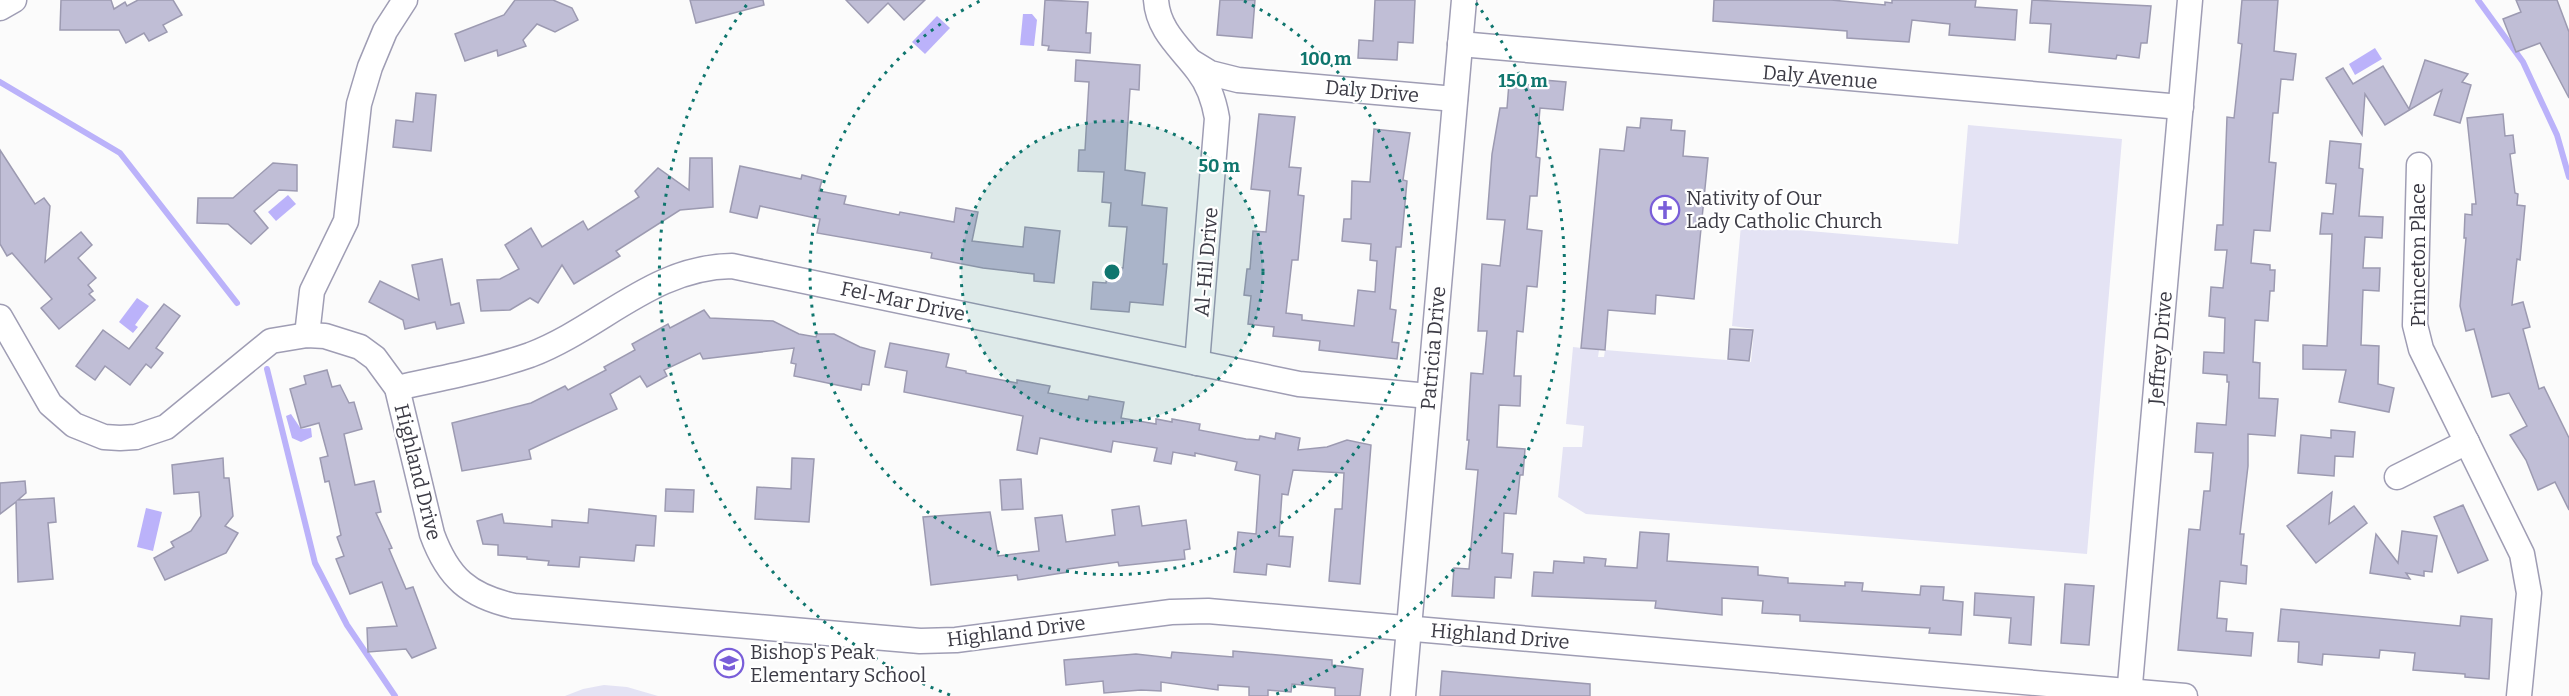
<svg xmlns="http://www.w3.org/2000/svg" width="2569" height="696" font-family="Bitter,serif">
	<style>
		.green { fill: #e4e3f4 }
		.water { fill: #bbb2fa }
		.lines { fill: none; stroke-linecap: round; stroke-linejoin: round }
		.stream { stroke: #bbb2fa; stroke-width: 6 }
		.building { fill: #c0bed6; stroke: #9c9ab1; stroke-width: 1.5 }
		.minor-casing { stroke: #9f9db4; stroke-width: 27 }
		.minor { stroke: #fff; stroke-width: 24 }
		.ring { fill: none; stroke: #0f766e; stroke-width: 3; stroke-dasharray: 3 6 }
		.labels { text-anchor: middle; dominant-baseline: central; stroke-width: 4.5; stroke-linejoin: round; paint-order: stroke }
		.street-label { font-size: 20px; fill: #3c3b45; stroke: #fff }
		.poi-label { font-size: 20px; fill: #3c3b45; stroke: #fff; text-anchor: start }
		.centre { fill: #0f766e; stroke: #fff; stroke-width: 3 }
		.ring-label { font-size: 18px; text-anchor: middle; font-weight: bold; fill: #0f766e; stroke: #fff; stroke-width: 4.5; stroke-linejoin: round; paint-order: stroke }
	</style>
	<rect width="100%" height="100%" fill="#fbfbfb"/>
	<!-- green -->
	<g class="green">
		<path d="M1968 125 2122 139 2087 554 1586 514 1558 497 1563 447H1582L1584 426 1566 424 1573 347 1599 350 1598 357H1604L1605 350 1751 362 1754 329 1732 326 1741 225 1958 244Z"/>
		<path d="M604 685 627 687 658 696H565L583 689Z"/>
	</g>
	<!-- water -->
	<g class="water">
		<path d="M1023 14H1032L1037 20 1034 46 1020 45Z"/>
		<path d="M937 16 950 28 925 54 912 42Z"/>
		<path d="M2375 48 2382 59 2355 75 2349 64Z"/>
		<path d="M288 195 296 204 276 221 268 212Z"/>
		<path d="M137 298 149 306 135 325 138 327 133 333 119 322Z"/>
		<path d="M291 414 301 429 311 428 312 437 301 442 292 438 286 416Z"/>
		<path d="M146 508 162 512 153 551 137 547Z"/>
	</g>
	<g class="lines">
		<!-- stream -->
		<g class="stream">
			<path d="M2478 0 2523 62 2557 135 2569 177"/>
			<path d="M0 82 120 153 237 303"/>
			<path d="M267 369 315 563 347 625 395 696"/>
		</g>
	</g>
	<!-- building -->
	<g class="building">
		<path d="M61 0H111L114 9 125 2 127 6 138 0H173L182 15 163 25 167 32 149 41 144 33 126 43 119 30H60Z"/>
		<path d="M515 0H553L572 8 578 20 555 32 537 24 523 40 526 46 498 56 497 50 465 61 455 34 504 15Z"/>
		<path d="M690 0H763L764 5 696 23Z"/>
		<path d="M846 0H925L904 20 888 3 868 23Z"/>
		<path d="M1045 0 1088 2 1086 33H1091L1090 53 1048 50 1049 46 1042 45Z"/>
		<path d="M1220 0H1255L1252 38 1217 35Z"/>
		<path d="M1375 0H1415L1413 43 1398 42 1397 60 1358 58 1359 40 1373 41Z"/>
		<path d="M1714 0H1831L1885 5V2L1892 3V0H1976L1975 7 2017 10 2015 40 1949 35 1950 24 1912 20 1909 42 1847 38V31L1713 21Z"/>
		<path d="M2032 0 2151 6 2147 43H2141L2139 58 2117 55 2116 59 2049 52 2051 24 2030 23Z"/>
		<path d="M2242 0H2278L2274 51 2296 54 2293 80 2281 79 2278 113H2273L2269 162 2276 163 2270 231 2254 230 2251 263 2270 265V270H2275L2274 291H2270L2268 321 2255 320 2253 362 2260 363 2259 398 2278 399 2275 436 2248 434V466L2240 534H2244L2241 565 2247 566 2246 584 2220 581 2217 618 2227 619 2226 631 2253 633 2251 656 2178 650 2189 529 2200 530 2204 491H2210L2213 453 2195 452 2197 423 2226 425 2229 382H2227V375L2203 373 2204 352 2224 353 2225 318 2209 316 2211 287 2223 288 2227 250H2215L2217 225H2223L2227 117 2234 118 2242 44 2238 43Z"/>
		<path d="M2516 0H2557L2569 32V98L2540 43 2516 52 2503 19 2521 12Z"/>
		<path d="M1076 60 1140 65 1139 90 1130 89 1125 170 1145 173 1142 205 1167 208 1163 264H1167L1163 305 1130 302 1129 312 1091 309 1093 282 1106 283 1108 267 1123 268 1127 227 1109 226 1111 203 1102 202 1104 172 1078 171 1079 150H1085L1089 82 1075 81Z"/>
		<path d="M2425 60 2468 74 2462 82 2471 85 2460 123 2434 115 2442 90 2385 125 2365 94 2362 135 2326 78 2343 68 2353 84 2383 66 2409 109Z"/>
		<path d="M1532 79 1566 82 1563 110 1540 108 1536 157 1540 158 1537 196H1530L1527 229 1542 231 1537 287 1527 286 1523 332 1517 331 1514 376H1521L1520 406 1499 405 1497 447 1525 449 1523 475H1520L1516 514 1504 513 1502 553 1513 554 1511 578 1495 577 1494 598 1452 596 1454 568 1469 569 1478 470 1466 469 1469 440H1467L1471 373 1483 374 1487 331H1478L1482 264 1500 266 1505 220 1487 219 1492 154 1500 108H1507L1509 83 1531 85Z"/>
		<path d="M416 93 436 95 431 151 393 147 396 120 413 122Z"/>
		<path d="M1259 114 1295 117 1289 167 1301 168 1298 195 1304 196 1298 260H1292L1286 313 1302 315V320L1354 326 1358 290 1375 292 1377 261 1370 260 1371 244 1342 241 1344 219H1351L1352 181 1370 182 1374 129 1410 133 1403 180 1407 181 1401 247H1396L1390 309 1396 310 1392 342 1399 343 1397 359 1319 350 1320 341 1273 336 1274 327 1248 324 1251 296 1244 295 1247 269H1250L1253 231 1266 232 1270 191 1251 189Z"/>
		<path d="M2503 114 2505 136 2513 135 2515 153 2510 154 2515 193 2518 194 2517 205 2525 206 2520 260 2517 259 2512 305 2523 302 2530 327 2523 329 2539 389 2544 387 2569 438V510L2555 482 2538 490 2526 460 2510 435 2527 426 2509 393 2492 397 2474 329 2466 331 2460 306 2466 238H2464L2465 214 2472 215V204H2476L2467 118Z"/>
		<path d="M1641 118 1672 120 1671 130 1685 131 1683 156 1708 158 1694 299 1656 295 1655 314 1608 310 1605 350 1581 348 1600 149 1624 151 1627 127 1640 128Z"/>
		<path d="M2330 141 2361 144 2359 168 2363 169 2359 216 2383 217 2382 238 2365 237 2363 268H2380L2379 291 2363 290 2361 345 2379 346 2378 384 2394 388 2389 412 2339 402 2346 370 2303 369V345L2327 346 2332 234H2320L2322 213 2333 214 2336 184 2326 183Z"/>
		<path d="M0 150 35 204 44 198 50 206 45 262 81 232 92 245 78 258 96 278 88 285 93 291 89 294 95 300 59 329 41 308 52 299 12 253 7 256 0 244Z"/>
		<path d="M690 158H712L713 207 680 210 616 251 620 256 574 284 562 265 538 303 530 298 510 310 481 311 477 280 500 279 519 269 505 245 531 228 542 247 583 221 588 230 639 197 635 191 658 168 689 190Z"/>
		<path d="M273 163 297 165V191L279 190 254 211 268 228 251 244 228 224 197 223 198 198H233Z"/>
		<path d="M740 166 801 179 802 175 822 180 819 191 846 196 844 204 899 215 900 212 954 222 956 208 978 212 972 241 1023 247 1025 227 1060 231 1054 283 1034 281V274L983 268 931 258 932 253 817 233 820 219 760 206 757 218 730 212Z"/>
		<path d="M442 259 451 305 459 303 464 323 437 329 435 322 405 329 403 320 369 302 380 281 419 300 412 265Z"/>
		<path d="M164 304 180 316 156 348 163 353 151 368 146 364 130 385 105 366 95 380 76 366 103 330 129 349Z"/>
		<path d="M704 310 710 318 773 321 799 334 816 337 817 334H834L860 347 875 351 869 385 862 384 861 390 794 376 796 364 791 363 794 348 703 359 700 353 664 370 667 376 647 387 640 376 610 394 617 409 529 450 531 459 462 471 452 423 531 403 565 386 568 390 606 370 604 367 635 350 632 344 668 324 670 328Z"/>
		<path d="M1730 329 1753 330 1749 361 1728 359Z"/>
		<path d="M890 343 949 354 946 367 966 371V373L1017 383V380L1050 386 1048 393 1088 400 1089 396 1124 402 1121 418 1156 424V419L1172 422V419L1200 424 1199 430 1246 439 1259 440 1260 436 1275 439 1276 433 1300 438 1298 450 1327 447 1347 440 1371 445 1360 584 1329 581 1335 509H1342L1344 473 1293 470 1288 495 1282 494 1279 536 1293 537 1290 567 1267 564 1266 575 1234 572 1238 532 1256 534 1260 475 1235 470 1237 462 1195 453V456L1173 452 1171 464 1154 461 1157 448 1113 441 1111 452 1040 438 1037 454 1017 450 1023 416 904 392 907 371 885 367Z"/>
		<path d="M327 370 332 387 340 385 349 403 354 402 362 429 344 434 355 485 374 481 381 512 376 513 392 548 389 549 406 589 413 587 436 648 412 658 406 649 368 652 367 628 397 626 382 582 350 594 336 559 344 556 337 537 341 535 329 481 325 482 320 458 328 456 319 423 301 428 290 389 306 384 304 376Z"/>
		<path d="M2331 430 2355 432 2353 457 2335 456 2334 476 2298 473 2301 435 2331 438Z"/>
		<path d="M223 458 224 478H229L233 516 225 526 238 533 226 553 165 580 154 558 174 547 171 542 191 531 201 516 199 492 174 494 172 465Z"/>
		<path d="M792 458 814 459 809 522 755 519 757 487 791 489Z"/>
		<path d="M1021 479 1023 509 1002 510 1000 480Z"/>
		<path d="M25 481 26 493 18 500 54 498 56 522 48 523 53 579 18 582 16 502 0 514V483Z"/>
		<path d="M666 489 694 490 693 512 665 511Z"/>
		<path d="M2332 492 2329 524 2354 506 2367 523 2316 563 2287 526Z"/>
		<path d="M2463 505 2488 560 2458 573 2434 517Z"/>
		<path d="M1139 506 1142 526 1186 520 1190 549 1184 550 1185 559 1119 566 1118 562 1068 569V572L1018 580 1017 575 931 585 923 517 990 512 998 556 1039 551 1035 518 1062 515 1066 542 1115 535 1112 510Z"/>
		<path d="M589 509 656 516 654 546 636 545 634 561 580 557 579 567 548 565 549 561 527 559V557L498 555V545L483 544 477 521 502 514 504 523 552 527V520L588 523Z"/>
		<path d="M2402 531 2437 536 2432 572 2424 571V576L2406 573 2410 579 2370 573 2376 534 2398 563Z"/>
		<path d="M1640 532 1669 534 1667 561 1758 567V575L1788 578V583L1845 586V582L1863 583 1862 591 1920 595 1921 586 1944 587 1943 600 1963 602 1961 635 1929 633 1930 628 1800 621V615L1762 613 1763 601 1722 598V615L1655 608 1656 601 1532 596 1534 572 1553 573 1554 561 1584 563V557L1606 559 1605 566 1637 568Z"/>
		<path d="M2065 584 2094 586 2089 645 2061 643Z"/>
		<path d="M1975 593 2034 597 2031 645 2009 643 2011 618 1974 615Z"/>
		<path d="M2281 609 2460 626 2461 616 2492 619 2489 679 2465 677V674L2413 670 2415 653 2380 650 2379 658 2323 654 2322 665 2298 662 2299 642 2278 641Z"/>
		<path d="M1233 651 1332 660V665L1363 669 1360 696H1335V688L1292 684 1291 692 1268 690V696H1249V687L1218 685V690L1161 682V691L1141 690 1104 693 1103 681 1066 685 1064 660 1136 654 1171 658 1172 652 1233 657Z"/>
		<path d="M1442 671 1590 684V696H1440Z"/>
	</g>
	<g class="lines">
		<!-- minor casing -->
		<g class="minor-casing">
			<g id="minor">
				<path d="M1156 0C1158 31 1181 48 1198 71 1209 85 1214 101 1217 118L1197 363"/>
				<path d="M0 8 14 0"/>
				<path d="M1460 44 2181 107"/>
				<path d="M1192 62 1210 73 1238 80 1455 99"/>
				<path d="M2419 165 2415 325 2421 349 2522 554 2529 593 2519 696"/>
				<path d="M0 317 50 404 74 425 104 437 120 438 136 437 166 427 271 341 307 335 325 336 360 347 375 358 397 388 432 534C448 578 469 596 514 606L920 641 956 640 1171 612 1208 611 2185 696"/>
				<path d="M307 335 312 291 346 221 359 104 370 67 385 31 405 0"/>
				<path d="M397 388C441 378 487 370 530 355 601 328 652 267 732 266L1299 384 1429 396"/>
				<path d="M2397 477 2467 442"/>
				<path d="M1403 696 1464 0"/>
				<path d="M2129 696 2190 0"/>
			</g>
		</g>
		<!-- minor -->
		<use href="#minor" class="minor"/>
	</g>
	<!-- distance rings -->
	<circle cx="1112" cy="272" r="151" fill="#0f766e" fill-opacity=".12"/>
	<g class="ring">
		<circle cx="1112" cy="272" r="151"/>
		<path d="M1244 1A302 302 0 1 1 980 1"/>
		<path d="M950 695A453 453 0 0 1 748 3M1476 3A453 453 0 0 1 1274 695"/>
	</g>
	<!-- icons -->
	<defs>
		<g id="church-ring" transform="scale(1.5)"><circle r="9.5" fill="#fff" stroke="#795ed9" stroke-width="1.5"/><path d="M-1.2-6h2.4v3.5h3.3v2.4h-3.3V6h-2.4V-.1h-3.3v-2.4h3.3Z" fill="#795ed9"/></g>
		<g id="school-ring" transform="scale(1.5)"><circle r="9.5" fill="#fff" stroke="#795ed9" stroke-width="1.5"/><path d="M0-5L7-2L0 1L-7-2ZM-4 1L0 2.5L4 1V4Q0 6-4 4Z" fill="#795ed9"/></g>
	</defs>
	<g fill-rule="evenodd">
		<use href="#church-ring" x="1665" y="210"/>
		<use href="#school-ring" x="729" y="663"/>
	</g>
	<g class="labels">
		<!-- street labels -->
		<g class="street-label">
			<text transform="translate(1820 77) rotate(5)">Daly Avenue</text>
			<text transform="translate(1372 91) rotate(5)">Daly Drive</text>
			<text transform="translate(2418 255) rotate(-90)">Princeton Place</text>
			<text transform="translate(1206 262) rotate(-85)">Al-Hil Drive</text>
			<text transform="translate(903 301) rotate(12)">Fel-Mar Drive</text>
			<text transform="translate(1433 348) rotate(-85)">Patricia Drive</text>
			<text transform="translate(2160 348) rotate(-85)">Jeffrey Drive</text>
			<text transform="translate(418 472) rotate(76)">Highland Drive</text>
			<text transform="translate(1016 631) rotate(-7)">Highland Drive</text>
			<text transform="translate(1500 636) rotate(5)">Highland Drive</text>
		</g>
		<!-- poi labels -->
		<g class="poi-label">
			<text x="1686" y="198">Nativity of Our<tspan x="1686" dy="23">Lady Catholic Church</tspan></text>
			<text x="750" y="652">Bishop's Peak<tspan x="750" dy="23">Elementary School</tspan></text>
		</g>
	</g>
	<circle cx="1112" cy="272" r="9" class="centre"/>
	<g class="ring-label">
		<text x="1326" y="65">100 m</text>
		<text x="1523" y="87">150 m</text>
		<text x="1219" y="172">50 m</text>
	</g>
</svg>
